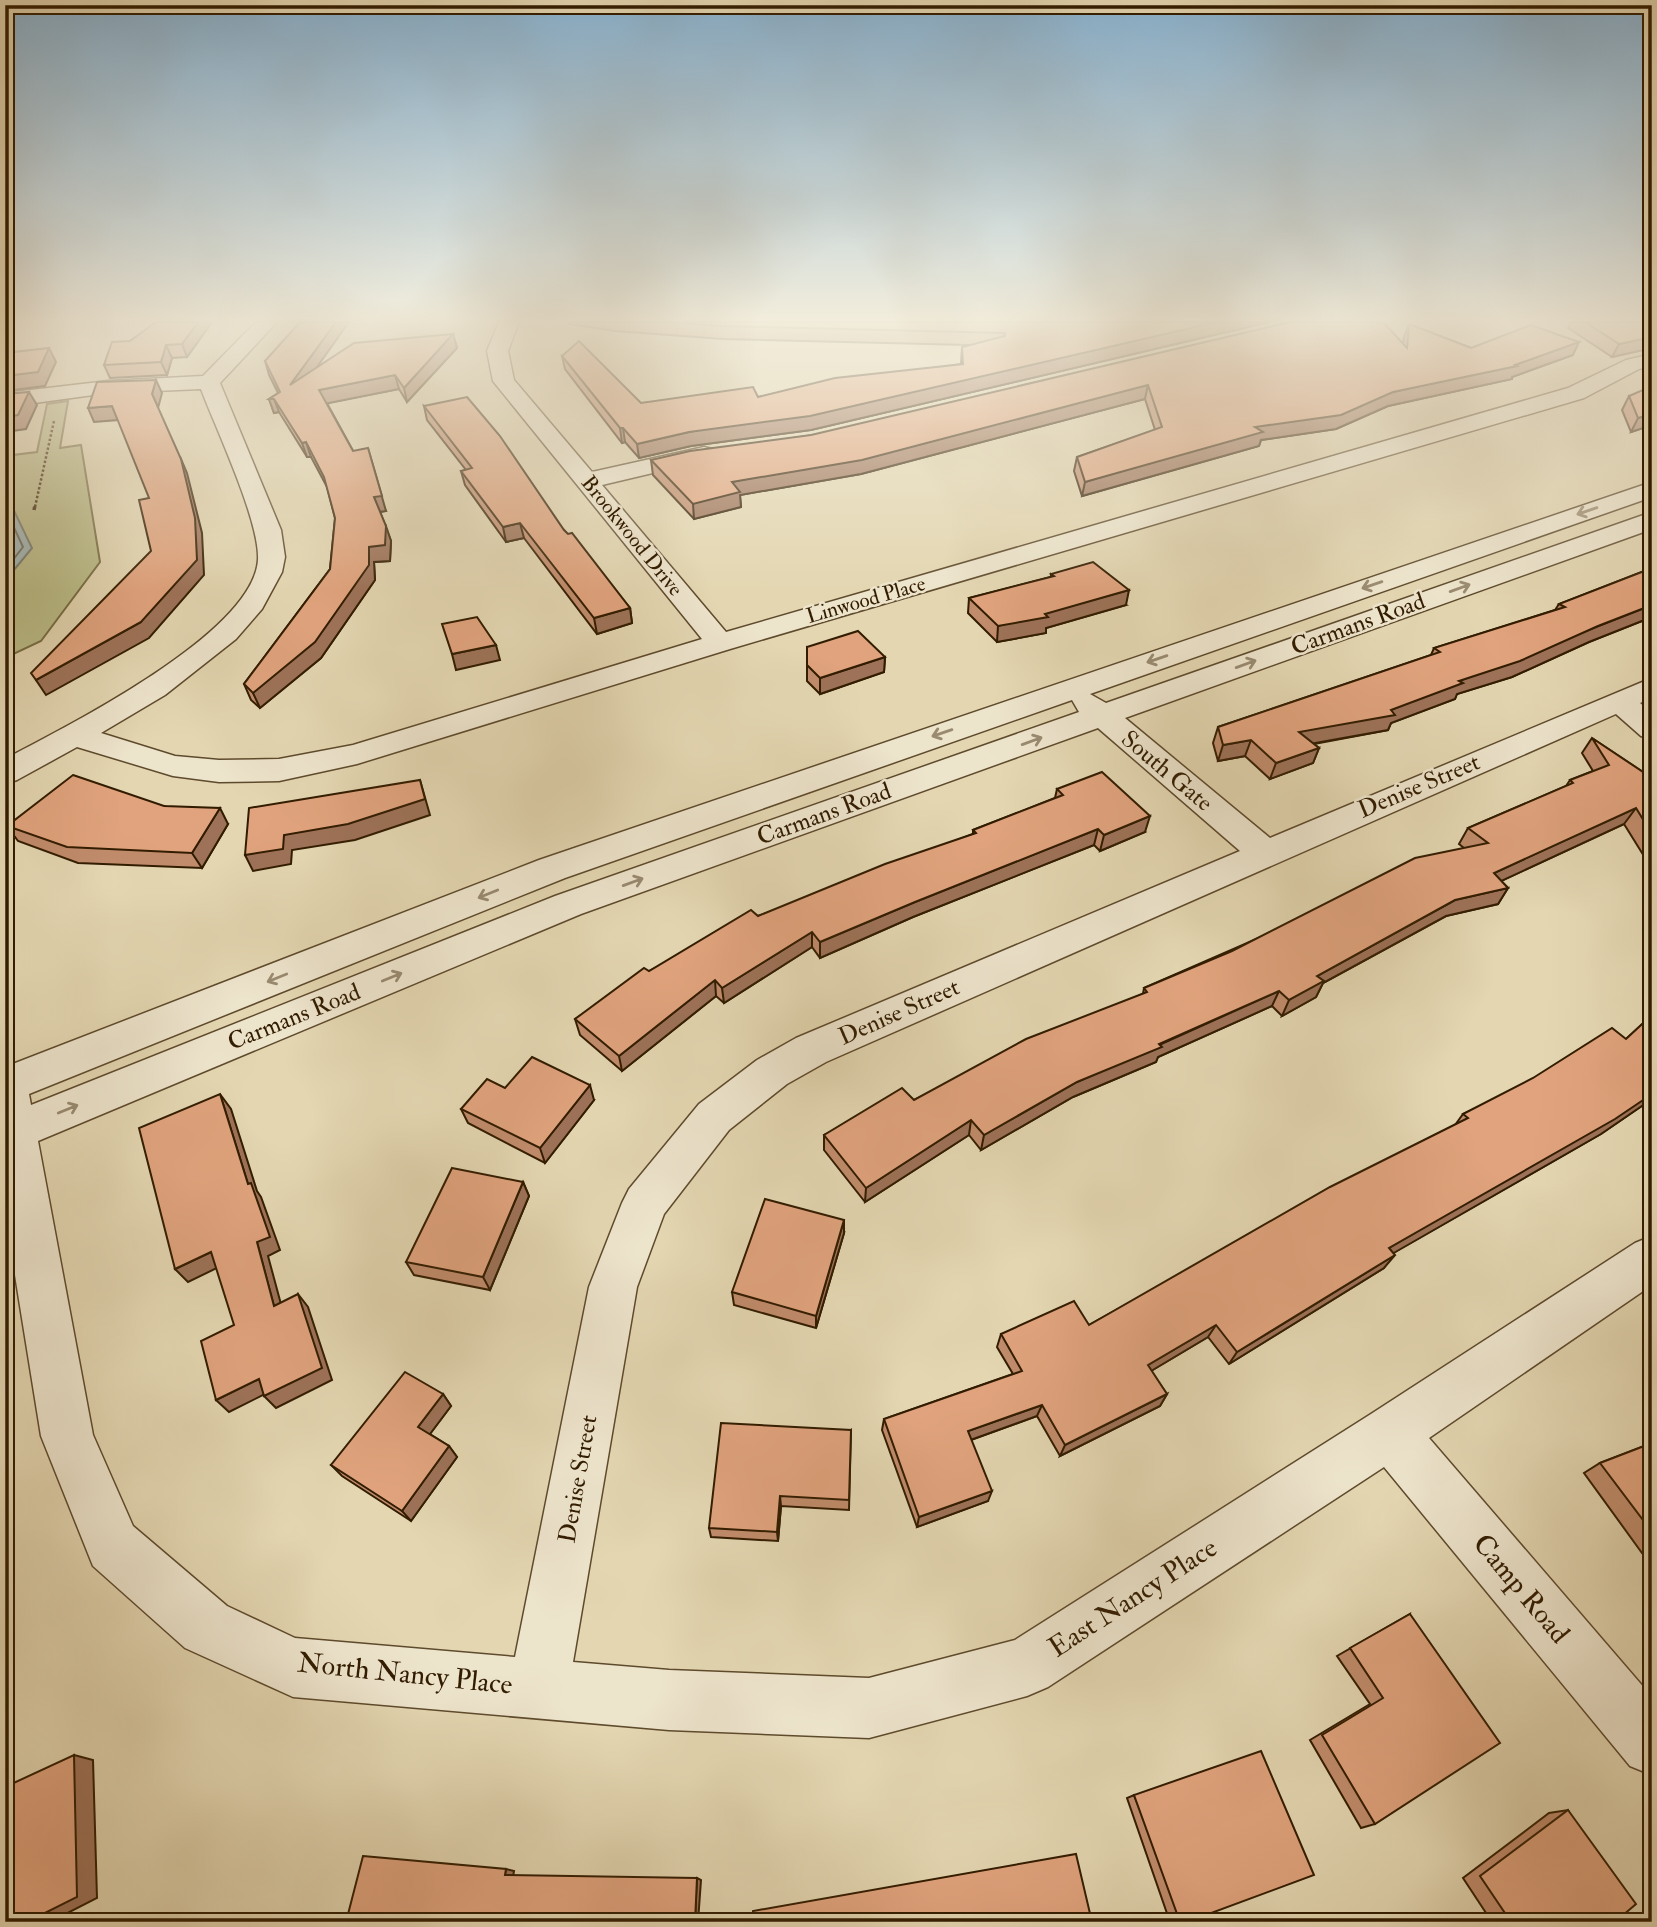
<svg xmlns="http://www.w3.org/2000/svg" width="1657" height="1927" font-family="'IM FELL Double Pica',serif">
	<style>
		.green { fill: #babc87; stroke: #766c44; stroke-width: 2 }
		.water { fill: #9cb6b8; stroke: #72786e; stroke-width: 2 }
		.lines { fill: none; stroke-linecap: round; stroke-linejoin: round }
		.shore { stroke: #67695c; stroke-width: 2 }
		.minor-casing { stroke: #5e4a2c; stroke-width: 3 }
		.path-far1 { stroke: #321c00; stroke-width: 2.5; stroke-dasharray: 2.5 2; stroke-linecap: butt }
		.path { stroke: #321c00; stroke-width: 3.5; stroke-dasharray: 3.5 2.5; stroke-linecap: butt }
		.minor { fill: #ede4cc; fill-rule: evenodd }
		.wall { fill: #c18c6c; stroke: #321c00; stroke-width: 2 }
		.shaded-wall { fill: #9d7258; stroke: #321c00; stroke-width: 2 }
		.building { fill: #e0a37d; stroke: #321c00; stroke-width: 2 }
		.oneway { stroke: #998a70 }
		.labels { text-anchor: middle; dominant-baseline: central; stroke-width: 5; stroke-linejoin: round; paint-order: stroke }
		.far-street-label { font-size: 21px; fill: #321c00; stroke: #ede4cc }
		.street-label { font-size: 24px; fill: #321c00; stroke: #ede4cc }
		.near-street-label { font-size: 28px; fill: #321c00; stroke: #ede4cc }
	</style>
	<rect width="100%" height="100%" fill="#e3d6b1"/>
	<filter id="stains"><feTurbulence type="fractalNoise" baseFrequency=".00286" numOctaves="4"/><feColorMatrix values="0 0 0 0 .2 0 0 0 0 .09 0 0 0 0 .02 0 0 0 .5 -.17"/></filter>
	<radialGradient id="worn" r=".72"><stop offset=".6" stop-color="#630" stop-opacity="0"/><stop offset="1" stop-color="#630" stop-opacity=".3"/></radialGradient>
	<!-- green -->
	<path class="green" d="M68 401 60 448 81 445 100 562 41 641 5 658V456L37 452 47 404Z"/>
	<!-- water -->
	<path class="water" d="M5 492 32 548 5 581Z"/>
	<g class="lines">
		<!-- shore -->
		<path class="shore" d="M5 508 23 547 5 570"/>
		<!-- minor casing -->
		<g class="minor-casing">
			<g id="minor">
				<path d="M256 322H277L220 383 281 530 285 557 282 572 262 609 236 639 165 695 101 733 175 756 219 760 279 759 353 745 702 639 493 381 487 351 499 322H519L508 351 514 380 592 472 704 447 712 449 716 454 712 459 602 485 726 632 1568 388 1626 360 1652 354V366L1639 369 1584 398 730 649 357 764 279 781 219 782 173 776 77 747 17 780 5 784V759C65 727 253 634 258 560 260 521 216 429 201 389L108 393 5 407V393L108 381 203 376Z"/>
				<path d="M1652 482V497L1090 694 1106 703 1652 512V529L1125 718 1270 838 1652 678V698L1640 703 1652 713V739L1641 736 1616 714 826 1062 787 1084 729 1130 664 1214 637 1287 573 1662 669 1670 869 1678 1015 1640 1371 1414 1635 1243 1652 1236V1285L1429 1438 1652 1697V1775L1630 1766 1384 1467 1048 1687 1027 1696 869 1738 669 1730 293 1697 185 1648 93 1566 41 1436 5 1213V1067L539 860ZM1072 700 1079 712 555 896 31 1105 29 1094 565 878ZM1098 728 1240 851 796 1038 757 1060 699 1104 629 1189 622 1203 589 1287 515 1657 295 1638 227 1606 133 1526 93 1435 38 1141 581 914Z"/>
			</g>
		</g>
		<!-- path-far1 -->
		<path class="path-far1" d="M35 507 54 421"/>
		<!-- path -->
		<path class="path" d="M34 510 35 505"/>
		<!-- minor -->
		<use href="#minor" class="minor"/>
	</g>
	<!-- wall -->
	<g class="wall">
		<path d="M156 322H212L187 357 172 358 167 375 110 378 104 365 130 341Z"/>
		<path d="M568 322H1269L811 430 691 446 639 458 625 442 622 443 565 369 562 356 641 403 758 397 961 364 962 347 969 345 723 339 615 331 568 324Z"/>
		<path d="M1571 322H1652V348L1612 357 1568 328Z"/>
		<path d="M1409 324 1471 348 1573 355 1512 377V379L1388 406 1336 429 1261 440 1259 446 1082 496 1074 471 1077 457 1155 430 1145 399 861 474 740 495 741 507 694 519 653 475 651 460 1403 344 1404 337Z"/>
		<path d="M453 334 457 348 407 402 399 389 327 403 386 511 380 512 391 541 390 561 374 562 375 580 321 658 260 708 251 700 244 684 330 569 335 518 327 487 311 457H307L279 412 274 413 269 399 278 393 269 375 265 361 317 367Z"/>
		<path d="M1629 396 1652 425 1631 432 1622 410Z"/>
		<path d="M424 406 564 530 630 608 632 623 597 634 524 538 506 542 465 485 461 471 466 470 427 420Z"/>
		<path d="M1652 568V617L1589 642 1512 677 1457 694 1455 699 1391 723 1388 730 1314 744 1319 748 1313 763 1270 779 1245 756 1218 761 1213 743 1218 727 1431 655 1434 648 1555 610 1559 604Z"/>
		<path d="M1051 574 1126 605 1046 628V633L997 642 968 613 969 598 1051 577Z"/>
		<path d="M807 647 885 657 884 672 820 694 807 681Z"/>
		<path d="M1592 738 1652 778V869L1624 824 1501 881 1508 888 1498 904 1446 916 1323 983 1316 997 1282 1016 1272 1006 1158 1057 1156 1062 1073 1097 981 1150 969 1135 865 1202 824 1150V1135L914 1100 1143 994 1144 988 1464 848 1459 844 1468 828 1566 786 1570 780 1593 771 1582 753Z"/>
		<path d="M1057 789 1145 832 1100 851 1094 845 913 917 820 958 812 947 724 1003 716 996 622 1071 580 1035 575 1019 649 971 758 916 973 834V830L1055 798Z"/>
		<path d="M164 806 228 824 202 868 78 863 18 841 7 826Z"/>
		<path d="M1652 1015V1099L1601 1134 1393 1253 1384 1268 1229 1364 1208 1337 1151 1371 1167 1394 1160 1406 1060 1456 1037 1416 971 1440 988 1501 917 1527 882 1430 884 1419 1013 1374 997 1347 1001 1334 1089 1325 1455 1125 1463 1114 1626 1039Z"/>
		<path d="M505 1088 594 1100 545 1163 468 1123 461 1109Z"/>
		<path d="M523 1182 529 1196 490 1290 414 1275 406 1262Z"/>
		<path d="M844 1233 816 1328 734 1305 732 1292Z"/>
		<path d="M443 1394 451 1406 430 1434 449 1446 457 1457 411 1521 342 1476 331 1465Z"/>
		<path d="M851 1430 849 1510 781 1506 778 1541 711 1537 709 1528Z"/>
		<path d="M1652 1443V1549L1642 1553 1584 1473 1600 1463Z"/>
		<path d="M1410 1614 1375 1824 1361 1828 1310 1740 1370 1704 1337 1656Z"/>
		<path d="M1134 1795 1187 1922H1170L1127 1798Z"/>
		<path d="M1568 1810 1615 1922H1492L1463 1878 1549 1813Z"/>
	</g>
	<!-- shaded-wall -->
	<g class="shaded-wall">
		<path d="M198 322H212L187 357 182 344Z"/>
		<path d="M336 322H349L295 398 290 385Z"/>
		<path d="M1217 322H1269L811 430 691 446 639 458 637 444 689 432Z"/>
		<path d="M453 334 457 348 407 402 404 388Z"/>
		<path d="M1652 337V348L1612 357 1619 344Z"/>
		<path d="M1579 342 1573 355 1512 377V379L1388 406 1336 429 1261 440 1259 446 1082 496 1085 482 1255 427 1393 392 1515 365Z"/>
		<path d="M166 345 172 358 167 375 161 362Z"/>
		<path d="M49 348 56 362 45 386 5 391V376Z"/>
		<path d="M395 375 399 389 324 404 319 390Z"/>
		<path d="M156 380 162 393 158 408 152 394Z"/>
		<path d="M1148 385 1145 399 861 474 740 495 741 507 694 519 693 504 732 482Z"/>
		<path d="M29 392 37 405 26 429 5 432V417Z"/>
		<path d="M269 399H274L279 412 274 413Z"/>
		<path d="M112 406 118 420 94 422 88 408Z"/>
		<path d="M1652 414V425L1631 432 1638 418Z"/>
		<path d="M620 428H623L625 442 622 443Z"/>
		<path d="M306 442 311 457H307L302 443Z"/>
		<path d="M368 448 386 511 379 512 374 497Z"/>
		<path d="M181 459 187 473 202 533 204 575 149 638 46 695 36 680 141 622Z"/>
		<path d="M520 523 524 538 506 542 503 527Z"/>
		<path d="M386 526 391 541 390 561 374 562 375 580 321 658 260 708 253 693Z"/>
		<path d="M1129 590 1126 605 1046 628V633L997 642 998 626Z"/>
		<path d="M1652 605V617L1589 642 1512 677 1457 694 1455 699 1391 723 1388 730 1293 747 1299 732 1391 710 1459 681Z"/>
		<path d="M630 608 632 623 597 634 594 618Z"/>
		<path d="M496 645 500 660 456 670 452 654Z"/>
		<path d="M885 657 884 672 820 694V678Z"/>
		<path d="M1251 740 1245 756 1218 761 1223 745Z"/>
		<path d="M1319 748 1313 763 1270 779 1276 763Z"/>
		<path d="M420 780 430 815 355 840 292 850 291 864 253 871 245 855 284 835Z"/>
		<path d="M220 808 228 824 202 868 192 853Z"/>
		<path d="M1636 808 1624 824 1484 889 1494 873Z"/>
		<path d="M1150 816 1145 832 1100 851 1104 835Z"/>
		<path d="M1098 829 1094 845 913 917 820 958V942L915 902Z"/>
		<path d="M1508 888 1498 904 1446 916 1323 983 1316 997 1282 1016 1289 1000 1317 976 1455 900Z"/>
		<path d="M812 932V947L724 1003 722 988Z"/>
		<path d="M715 980 716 996 622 1071 619 1056Z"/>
		<path d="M1279 991 1272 1006 1158 1057 1156 1062 1073 1097 981 1150 984 1135 1077 1082Z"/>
		<path d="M590 1085 594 1100 545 1163 540 1148Z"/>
		<path d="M220 1094 231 1109 257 1191 261 1197 280 1250 268 1256 285 1319 274 1306 257 1242 248 1184Z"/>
		<path d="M1652 1094V1099L1601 1134 1378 1262 1389 1248Z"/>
		<path d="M971 1120 969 1135 865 1202 866 1188Z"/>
		<path d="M523 1182 529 1196 490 1290 483 1277Z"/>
		<path d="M844 1220V1233L816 1328V1316Z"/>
		<path d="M211 1252 223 1265 188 1282 175 1269Z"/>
		<path d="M1395 1255 1384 1268 1229 1364 1237 1352Z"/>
		<path d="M298 1294 308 1307 332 1380 276 1408 264 1396Z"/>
		<path d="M1216 1325 1208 1337 1141 1377 1148 1365Z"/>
		<path d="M259 1379 271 1391 229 1412 216 1400Z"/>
		<path d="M443 1394 451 1406 427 1438 418 1427Z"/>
		<path d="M1167 1394 1160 1406 1060 1456 1065 1445Z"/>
		<path d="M1042 1405 1037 1416 965 1442 968 1431Z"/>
		<path d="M449 1446 457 1457 411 1521 402 1511Z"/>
		<path d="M992 1491 988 1501 917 1527 919 1517Z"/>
		<path d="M780 1496 781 1506 778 1541 777 1532Z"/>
		<path d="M74 1755 93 1760 97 1898 50 1922H27Z"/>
		<path d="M506 1869 514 1871 513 1877 505 1875Z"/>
		<path d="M697 1878 701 1880 698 1922H695Z"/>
	</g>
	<!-- building -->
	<g class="building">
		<path d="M156 322H198L182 344 166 345 161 362 104 365 112 342 130 341Z"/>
		<path d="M300 322H336L290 385 354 343 453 334 404 388 395 375 319 390 353 451 368 448 382 496 374 497 386 526 385 545 369 547V565L315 642 253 693 244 684 330 569 335 518 324 477 306 442 302 443 274 399H269L280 392 265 361Z"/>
		<path d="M667 322H1217L810 416 689 432 637 444 623 428H620L562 356 579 341 641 403 753 387 758 397 835 378 963 364 962 347 1005 336V333L722 326Z"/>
		<path d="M1290 322H1383L1407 348 1409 324 1471 348 1531 325 1579 342 1515 365 1517 366 1393 392 1341 415 1255 427 1263 432 1085 482 1077 457 1162 427 1148 385 862 460 732 482 740 492 693 504 651 460 690 451 811 435Z"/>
		<path d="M1585 322H1652V337L1619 344Z"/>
		<path d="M49 348 38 372 5 376V353Z"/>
		<path d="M156 380 152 394 181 459 195 518 197 560 141 622 36 680 31 673 151 551 139 500 149 498 112 406 88 408 97 382Z"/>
		<path d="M1652 386V414L1638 418 1629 396Z"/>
		<path d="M29 392 18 415 5 417V394Z"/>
		<path d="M467 397 500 436 564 530 568 534 572 533 630 608 594 618 520 523 503 527 461 471 472 468 424 406Z"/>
		<path d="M1093 562 1129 590 1045 614 1048 617 998 626 969 598 1054 576 1051 574Z"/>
		<path d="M1652 568V605L1598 626 1520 661 1459 681 1463 683 1391 710 1395 715 1299 732 1319 748 1276 763 1251 740 1223 745 1218 727 1440 652 1434 648 1565 607 1559 604Z"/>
		<path d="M477 617 496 645 452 654 442 624Z"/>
		<path d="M858 631 885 657 820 678 807 665V647Z"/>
		<path d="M1592 738 1652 778V834L1636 808 1494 873 1508 888 1455 900 1317 976 1324 981 1289 1000 1279 991 1159 1044 1162 1047 1077 1082 984 1135 971 1120 866 1188 824 1135 902 1088 914 1100 1026 1039 1147 992 1144 988 1232 951 1415 858 1488 843 1468 828 1573 783 1570 780 1609 765Z"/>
		<path d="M1102 772 1150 816 1104 835 1098 829 915 902 820 942 812 932 722 988 715 980 619 1056 575 1019 644 968 649 971 751 910 758 916 885 864 976 833 973 830 1063 795 1057 789Z"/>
		<path d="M73 775 164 806 220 808 192 853 67 847 7 826Z"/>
		<path d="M420 780 425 799 348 824 284 835 283 849 245 855 249 808Z"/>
		<path d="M1652 1015V1094L1615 1119 1389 1248 1395 1255 1237 1352 1216 1325 1148 1365 1167 1394 1065 1445 1042 1405 968 1431 992 1491 919 1517 884 1419 1022 1371 1001 1334 1074 1301 1089 1325 1330 1187 1468 1118 1463 1114 1533 1078 1612 1028 1626 1039Z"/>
		<path d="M532 1057 590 1085 540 1148 461 1109 487 1079 505 1088Z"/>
		<path d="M220 1094 248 1184 251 1183 270 1237 257 1242 274 1306 298 1294 322 1368 264 1396 259 1379 216 1400 201 1341 234 1325 211 1252 175 1269 139 1128Z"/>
		<path d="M452 1168 523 1182 483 1277 406 1262Z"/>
		<path d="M765 1199 844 1220 816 1316 732 1292Z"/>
		<path d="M405 1372 443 1394 418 1427 449 1446 402 1511 331 1465Z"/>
		<path d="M721 1423 851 1430 849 1500 780 1496 777 1532 709 1528Z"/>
		<path d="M1652 1443V1532L1600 1463Z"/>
		<path d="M1410 1614 1500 1743 1375 1824 1322 1735 1383 1698 1350 1648Z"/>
		<path d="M1261 1751 1314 1875 1187 1922H1180L1134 1795Z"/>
		<path d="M74 1755 77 1897 27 1922H5V1787Z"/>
		<path d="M1568 1810 1636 1904 1615 1922H1511L1480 1876Z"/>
		<path d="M1076 1854 1092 1922H754L753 1911Z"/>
		<path d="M363 1856 506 1869 505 1875 697 1878 695 1922H346Z"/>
	</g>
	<!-- one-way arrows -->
	<defs><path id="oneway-shaft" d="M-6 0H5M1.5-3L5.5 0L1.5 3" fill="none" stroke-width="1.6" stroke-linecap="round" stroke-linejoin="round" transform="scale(1.75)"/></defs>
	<g class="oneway">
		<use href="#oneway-shaft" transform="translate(1587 511) rotate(161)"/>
		<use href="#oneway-shaft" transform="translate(1372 585) rotate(161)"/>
		<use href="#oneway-shaft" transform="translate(1460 588) rotate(-20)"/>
		<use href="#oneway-shaft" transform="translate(1157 659) rotate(161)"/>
		<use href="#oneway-shaft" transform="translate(1246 664) rotate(-20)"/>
		<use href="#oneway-shaft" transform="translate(942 733) rotate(161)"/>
		<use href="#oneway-shaft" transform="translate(1032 741) rotate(-20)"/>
		<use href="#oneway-shaft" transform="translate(633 882) rotate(-20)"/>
		<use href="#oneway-shaft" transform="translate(488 894) rotate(158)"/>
		<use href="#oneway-shaft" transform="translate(392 977) rotate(-22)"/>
		<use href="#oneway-shaft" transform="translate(277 978) rotate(158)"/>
		<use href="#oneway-shaft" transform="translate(68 1109) rotate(-22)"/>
	</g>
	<!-- sky -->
	<linearGradient id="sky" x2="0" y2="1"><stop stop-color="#89b5d5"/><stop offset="0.54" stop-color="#f2eddc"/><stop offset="1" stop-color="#f2eddc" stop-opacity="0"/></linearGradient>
	<rect width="1657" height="592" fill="url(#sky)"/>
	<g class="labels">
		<!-- far-street labels -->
		<g class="far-street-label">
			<text transform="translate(632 536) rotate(51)">Brookwood Drive</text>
			<text transform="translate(866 600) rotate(-16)">Linwood Place</text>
		</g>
		<!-- street labels -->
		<g class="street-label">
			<text transform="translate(1358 624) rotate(-20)">Carmans Road</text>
			<text transform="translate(1167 771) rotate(40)">South Gate</text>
			<text transform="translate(1419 786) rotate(-23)">Denise Street</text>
			<text transform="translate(824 814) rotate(-20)">Carmans Road</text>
			<text transform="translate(899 1012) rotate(-24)">Denise Street</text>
			<text transform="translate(294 1017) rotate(-22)">Carmans Road</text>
			<text transform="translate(578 1479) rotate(-80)">Denise Street</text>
		</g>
		<!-- near-street labels -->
		<g class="near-street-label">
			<text transform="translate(1521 1589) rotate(50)">Camp Road</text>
			<text transform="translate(1133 1598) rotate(-33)">East Nancy Place</text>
			<text transform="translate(405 1674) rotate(6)">North Nancy Place</text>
		</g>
	</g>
	<!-- margin -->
	<rect width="1657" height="1927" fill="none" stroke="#e3d6b1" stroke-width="28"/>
	<rect x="7" y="7" width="1643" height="1913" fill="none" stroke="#321c00" stroke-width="3.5"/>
	<rect x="14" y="14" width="1629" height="1899" fill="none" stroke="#321c00" stroke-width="2"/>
	<rect width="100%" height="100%" filter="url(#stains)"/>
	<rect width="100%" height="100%" fill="url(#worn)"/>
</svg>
